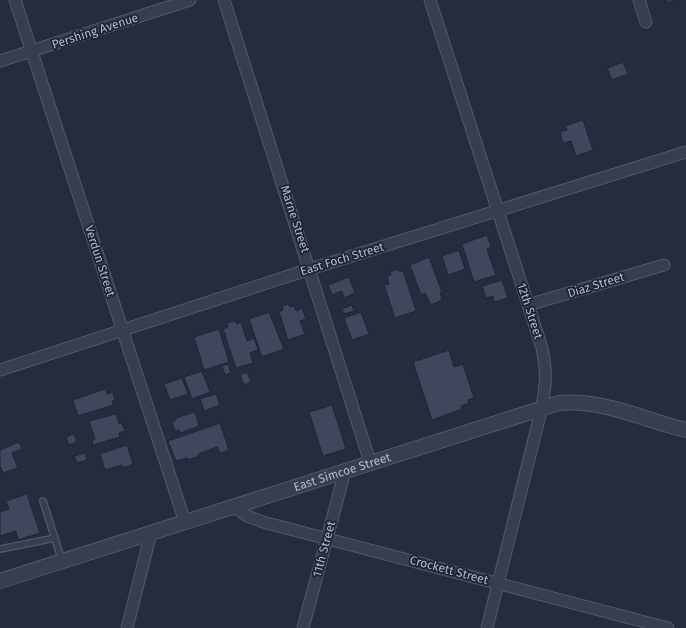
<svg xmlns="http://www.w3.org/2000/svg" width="686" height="628" font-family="'Fira Sans',sans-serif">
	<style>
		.building { fill: #40465b; stroke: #202535 }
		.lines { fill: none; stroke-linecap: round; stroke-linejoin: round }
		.service-casing { stroke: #545969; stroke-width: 8 }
		.minor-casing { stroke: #545969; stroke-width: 13 }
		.tertiary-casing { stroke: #545969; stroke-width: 16 }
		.service { stroke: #393e4e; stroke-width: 5.5 }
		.minor { stroke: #393e4e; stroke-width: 11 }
		.tertiary { stroke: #393e4e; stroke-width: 14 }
		.labels { text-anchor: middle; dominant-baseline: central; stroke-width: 3.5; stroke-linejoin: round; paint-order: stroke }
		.street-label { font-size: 12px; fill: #b6bac9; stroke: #1e2333 }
	</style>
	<rect width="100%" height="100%" fill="#262b3e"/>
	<!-- building -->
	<g class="building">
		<path d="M666 0H677L667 3Z"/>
		<path d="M623 62 628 74 612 80 607 68Z"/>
		<path d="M583 120 593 150 576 156 571 141 563 143 560 132 567 130 565 126Z"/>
		<path d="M487 235 491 247 487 249 496 275 474 282 462 244Z"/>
		<path d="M459 250 465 269 448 275 442 256Z"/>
		<path d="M429 257 442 292 440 293 442 300 431 305 425 293 421 295 410 265Z"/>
		<path d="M398 269 399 272 403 271 416 311 395 318 384 285 389 284 387 276 391 275 390 272Z"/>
		<path d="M349 277 355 293 344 298 342 291 332 295 328 285Z"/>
		<path d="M502 280 508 298 494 302 493 296 486 298 482 286Z"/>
		<path d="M288 304 290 307 294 306 296 311 302 308 306 319 300 321 305 334 288 340 279 312 283 310 282 306Z"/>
		<path d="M352 305 354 311 344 314 342 309Z"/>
		<path d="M269 312 284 349 262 357 249 319Z"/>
		<path d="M361 312 369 334 352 340 344 318Z"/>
		<path d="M235 321 237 324 241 322 247 341 254 338 258 350 250 353 253 363 236 368 223 329 228 327 227 323Z"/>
		<path d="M219 329 229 362 204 370 194 337Z"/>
		<path d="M449 350 454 367 463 364 474 398 468 400 469 403 461 406 462 409 432 420 413 362Z"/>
		<path d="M228 364 231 373 225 375 222 366Z"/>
		<path d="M202 371 210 392 192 399 184 377Z"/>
		<path d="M247 372 251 382 244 385 240 375Z"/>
		<path d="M182 378 188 394 170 400 164 384Z"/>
		<path d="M105 389 107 394 113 392 115 400 112 401 113 405 78 416 73 400Z"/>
		<path d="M216 394 220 405 204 411 200 399Z"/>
		<path d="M332 405 346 449 323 456 309 412Z"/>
		<path d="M195 412 199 426 180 433 179 430 175 431 172 422 176 420V418Z"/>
		<path d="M116 414 119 424 122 423 125 431 119 433 120 437 93 445 92 440 95 439 89 421Z"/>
		<path d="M220 423 229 450 220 453 217 447 198 454 199 456 188 460 187 458 176 461 168 441Z"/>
		<path d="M74 434 77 442 69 445 66 437Z"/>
		<path d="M19 442 22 449 12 453 18 468 3 473 0 466V450Z"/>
		<path d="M127 445 133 464 123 468 122 465 105 470 100 454Z"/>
		<path d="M85 453 87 460 77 463 74 456Z"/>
		<path d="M27 494 40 533 18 540 16 531 0 536V512L9 509 6 501Z"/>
	</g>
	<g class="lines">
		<!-- service casing -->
		<g class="service-casing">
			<g id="service">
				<path d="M43 501 62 561"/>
				<path d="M0 549 55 538"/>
			</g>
		</g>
		<!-- minor casing -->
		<g class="minor-casing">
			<g id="minor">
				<path d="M15 0 185 522"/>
				<path d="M224 0 370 462"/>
				<path d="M430 0 542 348C547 373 546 383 542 407L487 628"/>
				<path d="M639 0 646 22"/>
				<path d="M0 61 190 0"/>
				<path d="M528 305 664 265"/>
				<path d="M0 370 310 269 686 152"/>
				<path d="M233 506 247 516 263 522 668 628"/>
				<path d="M127 628 151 533"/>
				<path d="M303 628 345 471"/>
			</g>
		</g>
		<!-- tertiary casing -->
		<g class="tertiary-casing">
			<g id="tertiary">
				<path id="s1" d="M0 581 559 403C603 399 644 420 686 430"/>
			</g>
		</g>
		<!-- service -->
		<use href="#service" class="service"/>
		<!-- minor -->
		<use href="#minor" class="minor"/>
		<!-- tertiary -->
		<use href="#tertiary" class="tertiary"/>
	</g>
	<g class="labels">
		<!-- street labels -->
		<g class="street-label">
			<text transform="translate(95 31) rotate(-18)">Pershing Avenue</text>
			<text transform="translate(295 219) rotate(72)">Marne Street</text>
			<text transform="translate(342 259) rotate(-17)">East Foch Street</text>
			<text transform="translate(100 261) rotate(72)">Verdun Street</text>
			<text transform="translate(596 285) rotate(-17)">Diaz Street</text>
			<text transform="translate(530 311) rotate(72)">12th Street</text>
			<text stroke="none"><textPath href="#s1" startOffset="359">East Simcoe Street</textPath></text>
			<text transform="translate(324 549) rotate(-75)">11th Street</text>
			<text transform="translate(449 570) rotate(15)">Crockett Street</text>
		</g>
	</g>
</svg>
